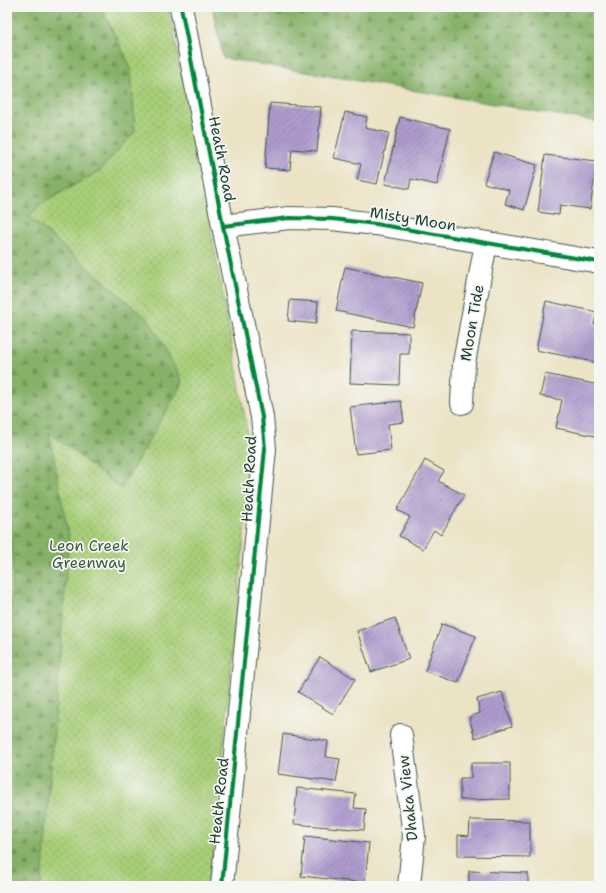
<svg xmlns="http://www.w3.org/2000/svg" width="606" height="893" font-family="'Shantell Sans',sans-serif">
	<style>
		.grass { fill: url(#grass-dots); stroke: #648656 }
		.forest { fill: url(#forest-firs); stroke: #52774e }
		.building { fill: url(#building-hatch) }
		.lines { fill: none; stroke-linecap: round; stroke-linejoin: round }
		.minor-casing { stroke: #3e564a; stroke-width: 24 }
		.tertiary-casing { stroke: #3e564a; stroke-width: 24 }
		.minor { stroke: #fff; stroke-width: 22 }
		.tertiary { stroke: #fff; stroke-width: 22 }
		.cycleway-casing { stroke: #f6f6f2; stroke-width: 6 }
		.cycleway { stroke: #00873e; stroke-width: 4 }
		.labels { text-anchor: middle; dominant-baseline: central; stroke-width: 3.5; stroke-linejoin: round; paint-order: stroke }
		.street-label { font-size: 15px; fill: #1f3d34; stroke: #f6f6f2 }
		.park-label { font-size: 15px; fill: #3a5a42; stroke: #f6f6f2 }
	</style>
	<defs>
		<pattern id="grass-dots" width="8" height="8" patternUnits="userSpaceOnUse"><rect width="8" height="8" fill="#a8ce78"/><path d="M2 2h.1M6 6h.1" fill="none" stroke="#88a863" stroke-width="1.8" stroke-linecap="round"/></pattern>
		<pattern id="forest-firs" width="22" height="20" patternUnits="userSpaceOnUse"><rect width="22" height="20" fill="#86b168"/><path d="M5 1l3.5 6h-7zM16 11l3.5 6h-7z" fill="#6d9156"/></pattern>
		<pattern id="building-hatch" width="6" height="6" patternUnits="userSpaceOnUse"><rect width="6" height="6" fill="#af9bce"/><path d="M-1 1l2-2M0 6l6-6M5 7l2-2" fill="none" stroke="#8e80a8"/></pattern>
	</defs>
	<rect width="100%" height="100%" fill="#f6f6f2"/>
	<filter id="ink" filterUnits="userSpaceOnUse"><feTurbulence type="fractalNoise" baseFrequency=".025" numOctaves="2"/><feDisplacementMap in="SourceGraphic" scale="8" xChannelSelector="R" yChannelSelector="G"/><feConvolveMatrix kernelMatrix="1 2 1 2 8 2 1 2 1" color-interpolation-filters="sRGB"/></filter>
	<filter id="wash" filterUnits="userSpaceOnUse"><feTurbulence type="fractalNoise" baseFrequency=".012" numOctaves="4" result="noise"/><feDisplacementMap in="SourceGraphic" scale="16" xChannelSelector="R" yChannelSelector="G"/><feGaussianBlur stdDeviation="0.9" result="paint"/><feColorMatrix in="noise" values="0 0 0 0 0 0 0 0 0 0 0 0 0 0 0 0 0 1.4 0 .05"/><feComposite in="paint" operator="in"/></filter>
	<g filter="url(#wash)">
		<rect width="100%" height="100%" fill="#ece3c5"/>
		<!-- grass -->
		<path class="grass" d="M101 7H169L236 365 248 436 249 486 210 886H7V80L131 68Z"/>
		<!-- forest -->
		<g class="forest">
			<path d="M7 7H101L131 68 135 131 101 170 41 204 29 217 150 321 183 382 121 489 49 432 69 538 44 858 41 886H12L7 765V685L13 562 7 436Z"/>
			<path d="M212 7H599V122L223 58Z"/>
		</g>
		<g id="blocks">
			<!-- building -->
			<g class="building">
				<path d="M270 103 321 107 317 151 292 149 290 170 265 168Z"/>
				<path d="M345 112 367 117 365 128 389 133 377 184 357 180 361 164 334 158Z"/>
				<path d="M400 117 450 129 437 185 411 179 409 189 385 184Z"/>
				<path d="M494 152 537 165 524 210 505 204 509 190 484 183Z"/>
				<path d="M545 155 597 161 590 209 560 205 559 215 538 212Z"/>
				<path d="M598 200H599V215L595 214Z"/>
				<path d="M345 267 422 283 413 327 336 311Z"/>
				<path d="M290 300 318 302 316 324 288 321Z"/>
				<path d="M546 301 597 312 594 324 599 325V363L536 350Z"/>
				<path d="M352 331 409 333V354H400L399 385 350 383Z"/>
				<path d="M545 374 599 385V417L595 436 556 428 562 400 540 396Z"/>
				<path d="M401 401 404 422 388 424 391 450 356 454 350 407Z"/>
				<path d="M425 460 444 471 438 481 464 495 441 535 434 530 423 549 399 536 410 517 397 510Z"/>
				<path d="M395 618 409 659 371 672 357 631Z"/>
				<path d="M442 624 476 636 458 683 425 671Z"/>
				<path d="M320 657 355 679 333 714 298 692Z"/>
				<path d="M502 692 512 726 475 738 469 717 480 713 477 699Z"/>
				<path d="M283 734 328 741 326 757 340 759 336 782 278 774Z"/>
				<path d="M471 763H510V799L460 800V778H471Z"/>
				<path d="M297 788 356 794 354 808 366 809 364 830 294 824Z"/>
				<path d="M470 820 530 821V857L458 856V835L469 836Z"/>
				<path d="M305 836 369 843 365 883 301 876Z"/>
				<path d="M469 871 528 873V886H469Z"/>
			</g>
		</g>
	</g>
	<g filter="url(#ink)">
		<use href="#blocks" fill-opacity="0" stroke="#3e564a" stroke-width="1"/>
		<g class="lines">
			<!-- minor casing -->
			<g class="minor-casing">
				<g id="minor">
					<path d="M223 226 289 218 332 219 376 224 599 262"/>
					<path d="M462 403 464 363 486 243"/>
					<path d="M401 735 414 836 409 886"/>
				</g>
			</g>
			<!-- tertiary casing -->
			<g class="tertiary-casing">
				<path id="tertiary" d="M181 7 223 226 262 417 265 449 222 886"/>
			</g>
			<!-- minor -->
			<use href="#minor" class="minor"/>
			<!-- tertiary -->
			<use href="#tertiary" class="tertiary"/>
			<!-- cycleway casing -->
			<g class="cycleway-casing">
				<g id="cycleway">
					<path d="M181 7 223 226 262 417 265 449 222 886"/>
					<path d="M223 226 289 218 332 219 376 224 599 262"/>
				</g>
			</g>
			<!-- cycleway -->
			<use href="#cycleway" class="cycleway"/>
		</g>
	</g>
	<g class="labels">
		<!-- street labels -->
		<g class="street-label">
			<text transform="translate(222 159) rotate(79)">Heath Road</text>
			<text transform="translate(413 219) rotate(9)">Misty Moon</text>
			<text transform="translate(472 323) rotate(-80)">Moon Tide</text>
			<text transform="translate(249 479) rotate(-87)">Heath Road</text>
			<text transform="translate(408 798) rotate(-96)">Dhaka View</text>
			<text transform="translate(219 801) rotate(-84)">Heath Road</text>
		</g>
		<!-- park labels -->
		<g class="park-label">
			<text x="89" y="546">Leon Creek<tspan x="89" dy="17">Greenway</tspan></text>
		</g>
	</g>
	<!-- margin -->
	<rect width="606" height="893" fill="none" stroke="#f6f6f2" stroke-width="24"/>
</svg>
